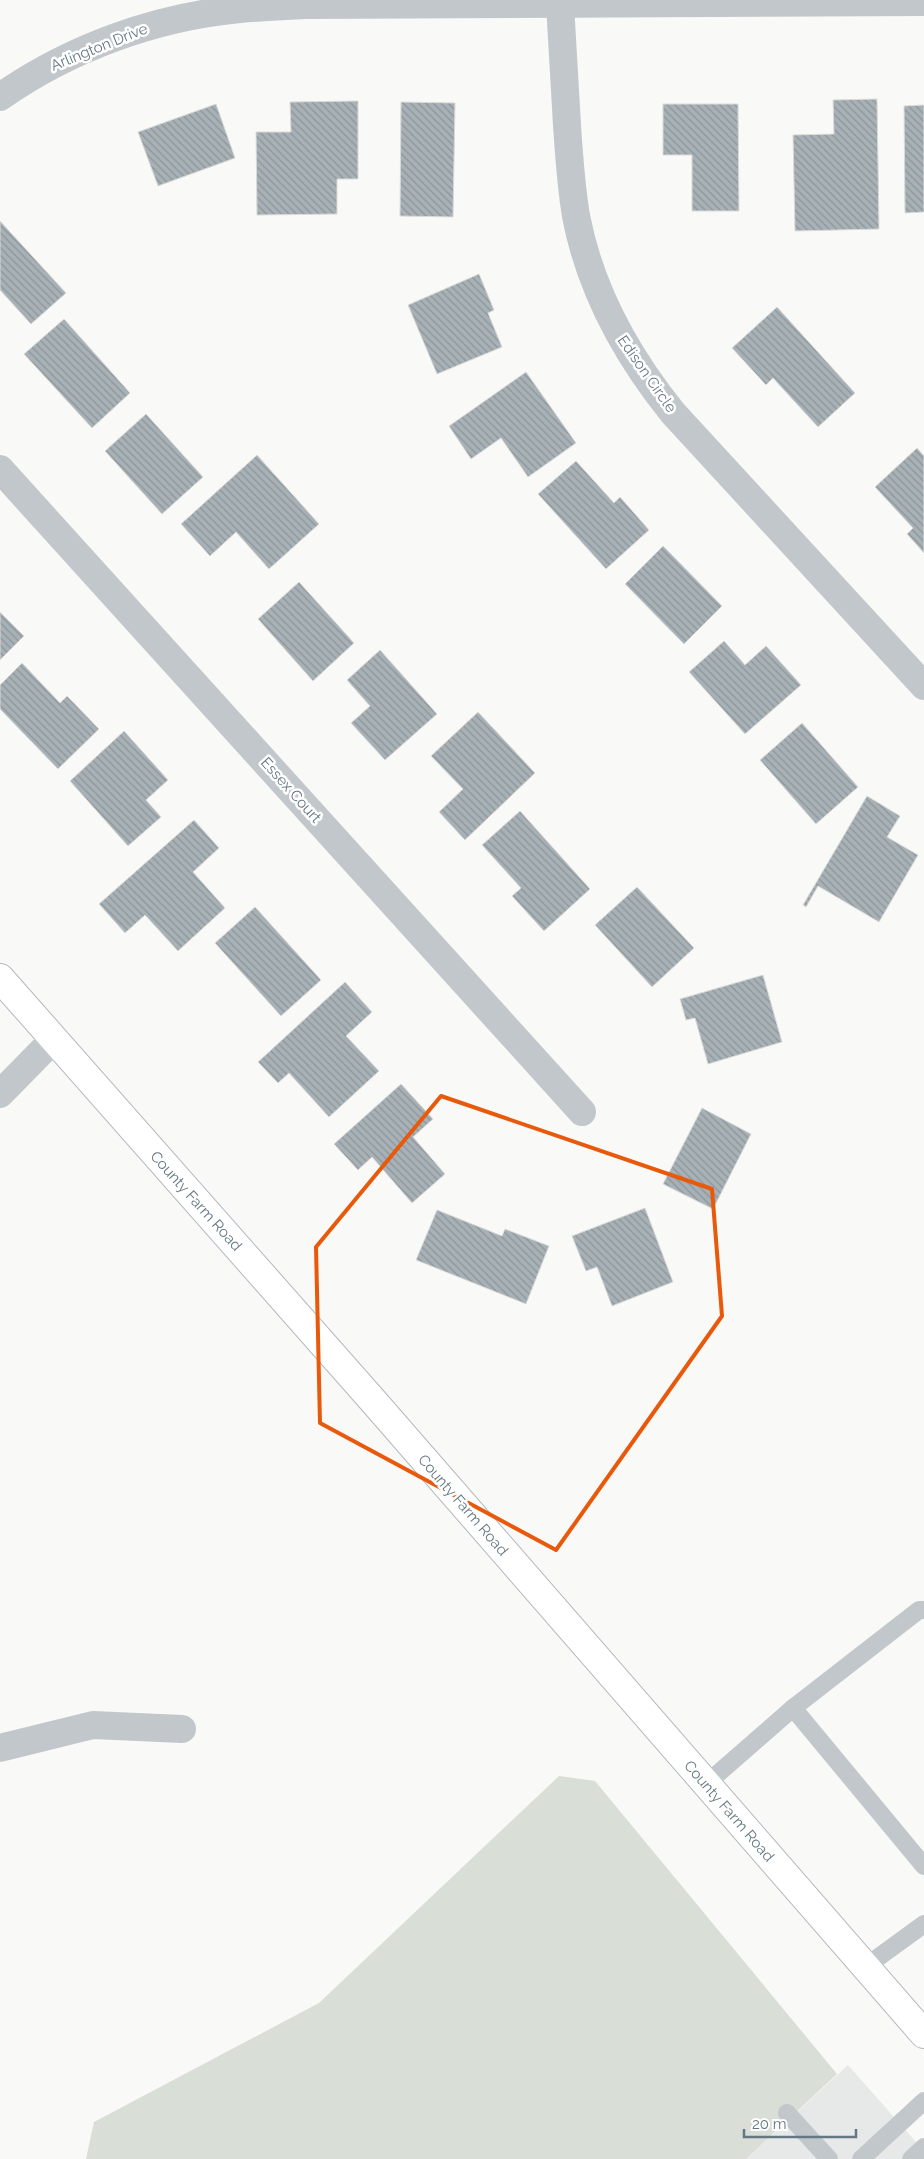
<svg xmlns="http://www.w3.org/2000/svg" width="924" height="2159" font-family="Raleway,sans-serif">
	<style>
		.built { fill: #e7e9e8 }
		.green { fill: #d9ded6 }
		.building { fill: url(#building-back-hatch); stroke: #dbdbd9 }
		.lines { fill: none; stroke-linecap: round; stroke-linejoin: round }
		.secondary-casing { stroke: #b2b9be; stroke-width: 30 }
		.service { stroke: #c2c7cb; stroke-width: 18 }
		.minor { stroke: #c2c7cb; stroke-width: 28 }
		.secondary { stroke: #fff; stroke-width: 28 }
		.marked { fill: none; stroke: #e8590c; stroke-width: 4; stroke-linejoin: round }
		.labels { text-anchor: middle; dominant-baseline: central; stroke-width: 5; stroke-linejoin: round; paint-order: stroke }
		.street-label { font-size: 15px; fill: #647782; stroke: #fff }
	</style>
	<defs>
		<pattern id="building-back-hatch" width="6" height="6" patternUnits="userSpaceOnUse" patternTransform="scale(1.25)"><rect width="6" height="6" fill="#a7b1b6"/><path d="M-1 5l2 2M0 0l6 6M5-1l2 2" fill="none" stroke="#8c9599"/></pattern>
	</defs>
	<rect width="100%" height="100%" fill="#f9f9f7"/>
	<!-- built -->
	<path class="built" d="M848 2065 924 2151V2159H746Z"/>
	<!-- green -->
	<path class="green" d="M559 1776 595 1781 837 2074 746 2159H86L94 2122 319 2003Z"/>
	<!-- building -->
	<g class="building">
		<path d="M877 99 879 229 795 231 793 135 834 134 833 100Z"/>
		<path d="M358 101V179H337V214L257 215 256 132H291L290 102Z"/>
		<path d="M401 102 455 103 453 217 400 216Z"/>
		<path d="M216 104 235 158 158 186 138 132Z"/>
		<path d="M663 104H738L739 211H692V155H663Z"/>
		<path d="M924 105V212L905 213 904 106Z"/>
		<path d="M0 221 66 293 31 324 0 290Z"/>
		<path d="M479 274 494 310 488 313 502 347 437 374 408 305Z"/>
		<path d="M777 307 855 393 818 427 773 378 766 385 732 348Z"/>
		<path d="M64 319 130 393 92 428 24 354Z"/>
		<path d="M526 372 576 443 528 477 501 438 471 459 449 426Z"/>
		<path d="M146 414 203 477 162 514 105 451Z"/>
		<path d="M917 448 924 456V553L907 534 913 528 875 487Z"/>
		<path d="M257 455 319 524 269 569 236 532 210 556 181 524Z"/>
		<path d="M576 461 614 503 620 497 649 530 606 569 538 494Z"/>
		<path d="M663 546 722 606 684 644 625 584Z"/>
		<path d="M299 582 354 643 313 681 258 619Z"/>
		<path d="M0 612 24 636 0 660Z"/>
		<path d="M724 641 745 665 766 646 801 685 745 734 689 672Z"/>
		<path d="M380 650 437 714 385 760 351 723 370 706 347 680Z"/>
		<path d="M22 663 60 703 67 696 99 729 58 769 0 709V685Z"/>
		<path d="M478 712 535 773 465 840 439 812 463 789 431 756Z"/>
		<path d="M802 723 858 787 816 824 760 760Z"/>
		<path d="M124 731 168 780 146 800 161 817 128 846 70 781Z"/>
		<path d="M867 796 900 816 887 837 918 855 879 922 818 886 806 907 803 905Z"/>
		<path d="M520 811 590 889 544 931 512 896 521 888 482 845Z"/>
		<path d="M194 820 219 848 193 872 225 908 178 951 145 915 125 933 99 904Z"/>
		<path d="M637 887 694 948 652 987 595 925Z"/>
		<path d="M255 907 321 980 281 1016 215 943Z"/>
		<path d="M763 975 782 1042 708 1064 695 1018 686 1020 680 999Z"/>
		<path d="M345 982 372 1012 346 1036 379 1071 329 1117 289 1073 278 1083 258 1062Z"/>
		<path d="M401 1084 433 1119 413 1137 445 1174 412 1203 372 1157 358 1170 334 1144Z"/>
		<path d="M702 1108 751 1134 713 1209 663 1184Z"/>
		<path d="M645 1208 673 1282 612 1306 597 1267 586 1271 572 1236Z"/>
		<path d="M437 1210 502 1236 505 1229 549 1246 526 1304 416 1260Z"/>
	</g>
	<g class="lines">
		<!-- secondary casing -->
		<g class="secondary-casing">
			<path id="secondary" d="M0 978 375 1403 924 2034"/>
		</g>
		<!-- service -->
		<g class="service">
			<path d="M793 1708 924 1866"/>
			<path d="M706 1784 793 1708 919 1610H924"/>
			<path d="M865 1967 924 1924"/>
			<path d="M787 2113 829 2159"/>
			<path d="M861 2159 924 2101"/>
			<path d="M911 2159 924 2147"/>
		</g>
		<!-- minor -->
		<g class="minor">
			<path d="M560 4C562 44 565 85 567 125 569 156 571 186 576 216 590 289 627 356 673 413L924 686"/>
			<path d="M0 97C70 48 155 17 240 9 263 7 286 6 308 5L924 2"/>
			<path d="M0 469 582 1112"/>
			<path d="M0 1094 53 1040"/>
			<path d="M0 1748 93 1725 182 1729"/>
		</g>
		<!-- secondary -->
		<use href="#secondary" class="secondary"/>
	</g>
	<!-- marked area -->
	<path class="marked" d="M441 1096 712 1189 722 1316 556 1550 320 1423 316 1247Z"/>
	<g class="labels">
		<!-- street labels -->
		<g class="street-label">
			<text transform="translate(99 47) rotate(-22)">Arlington Drive</text>
			<text transform="translate(647 374) rotate(55)">Edison Circle</text>
			<text transform="translate(291 790) rotate(48)">Essex Court</text>
			<text transform="translate(196 1201) rotate(48)">County Farm Road</text>
			<text transform="translate(463 1505) rotate(49)">County Farm Road</text>
			<text transform="translate(729 1811) rotate(49)">County Farm Road</text>
		</g>
	</g>
	<!-- scale -->
	<path d="M744 2129v8h112v-8" fill="none" stroke="#647782" stroke-width="2.5"/>
	<text x="752" y="2129" font-size="15" fill="#647782" stroke="#ffffff" stroke-width="4" paint-order="stroke">20 m</text>
</svg>
